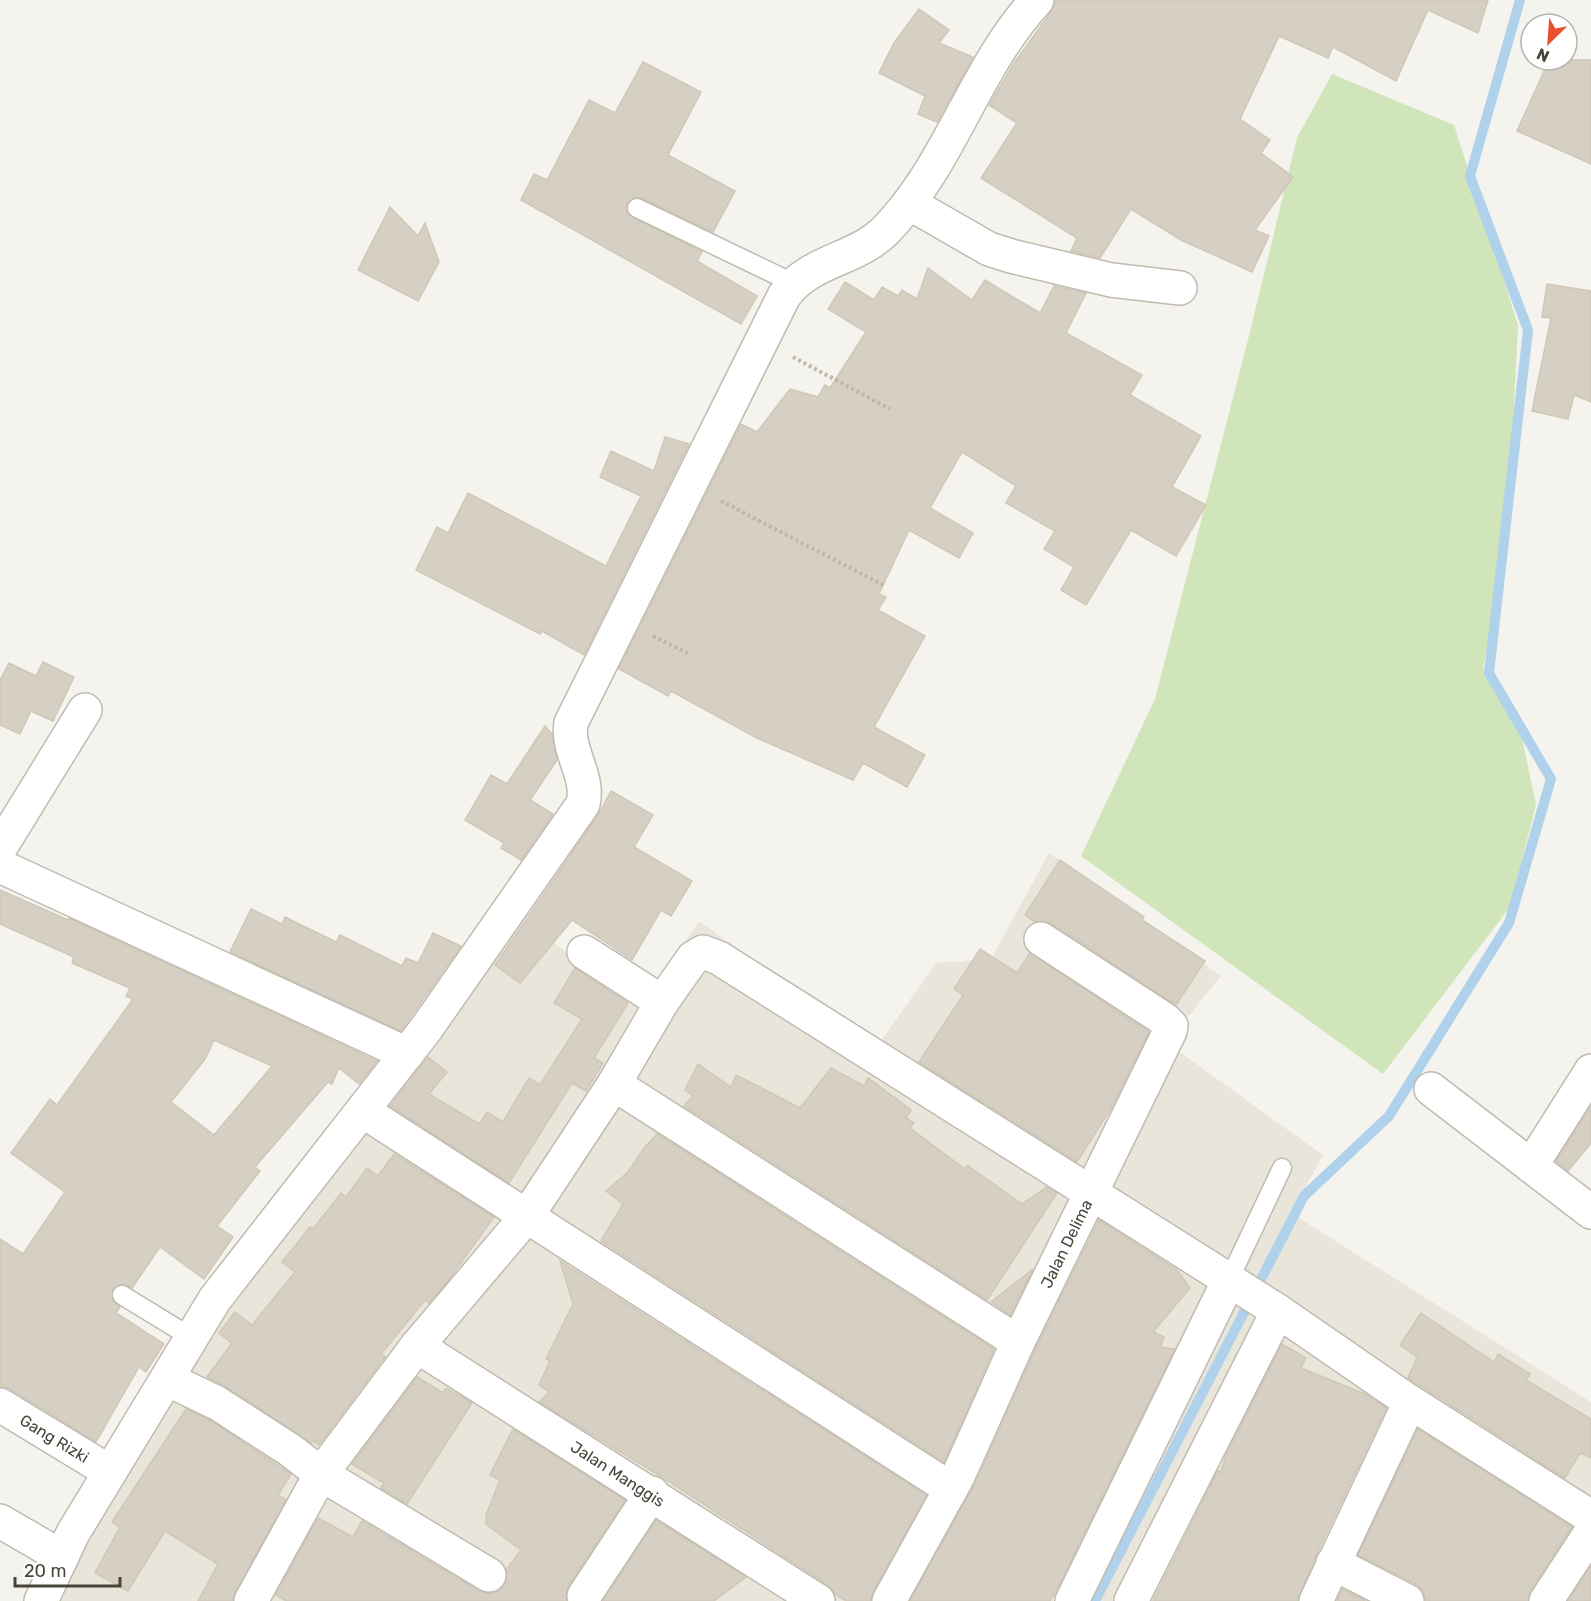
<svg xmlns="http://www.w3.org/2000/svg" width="1591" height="1601" font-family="Rubik,sans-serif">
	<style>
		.residential { fill: #e9e5db }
		.green { fill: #d0e5b9 }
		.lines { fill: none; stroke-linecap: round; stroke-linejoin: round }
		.stream { stroke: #afd1ec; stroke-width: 10 }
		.building { fill: #d6cfc3; stroke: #d0c7b7; stroke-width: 1.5; fill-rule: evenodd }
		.lane-casing { stroke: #c0bbb0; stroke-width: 21 }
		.street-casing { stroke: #c0bbb0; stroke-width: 36 }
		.path { stroke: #c1b7a2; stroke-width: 4; stroke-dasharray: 3 3; stroke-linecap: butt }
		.lane { stroke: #fff; stroke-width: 18 }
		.street { stroke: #fff; stroke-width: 33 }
		.labels { text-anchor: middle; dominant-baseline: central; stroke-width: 5; stroke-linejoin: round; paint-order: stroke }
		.street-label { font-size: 16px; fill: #49443a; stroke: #fff }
	</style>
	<rect width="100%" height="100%" fill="#f5f3ed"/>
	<!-- residential -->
	<path class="residential" d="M1049 853 1221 976 1167 1043 1323 1155 1291 1213 1591 1402V1601H550L489 1574 452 1601H31L164 1366 502 908 643 1004 699 921 876 1048 936 963 991 959Z"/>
	<!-- green -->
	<path class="green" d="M1332 74 1454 125 1518 325 1507 546 1483 669 1521 733 1536 805 1510 907 1383 1074 1081 856 1155 699 1250 332 1297 138Z"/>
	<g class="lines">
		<!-- stream -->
		<path class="stream" d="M1095 1601 1304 1196 1389 1116 1509 923 1551 779 1489 673 1528 330 1470 176 1520 0"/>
	</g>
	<!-- building -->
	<g class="building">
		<path d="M1055 0H1488L1478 33 1428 10 1396 81 1333 47 1328 58 1279 36 1240 119 1270 140 1261 153 1293 177 1255 230 1269 236 1252 272 1181 240 1131 209 1100 258 1071 251 1077 238 981 178 1017 123 989 105 1014 63 1051 12Z"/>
		<path d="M919 9 949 30 939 43 973 57 937 122 918 114 925 96 879 73 894 43Z"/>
		<path d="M1549 60H1591V164L1517 131Z"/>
		<path d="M643 62 701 92 668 155 735 191 713 232 641 198 636 197 627 203V214L702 252 697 261 757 296 741 324 521 200 534 174 547 180 589 100 615 113Z"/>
		<path d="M390 207 418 236 425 223 439 262 418 301 358 270Z"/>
		<path d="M928 268 972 300 985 280 1040 313 1054 286 1086 293 1066 333 1142 375 1130 395 1201 436 1172 487 1206 505 1176 556 1131 530 1086 605 1061 590 1074 567 1044 549 1055 531 1006 503 1016 486 962 452 930 508 973 533 959 558 909 530 879 594 886 597 878 610 925 636 874 727 925 755 907 787 863 763 853 780 757 738 671 691 668 696 619 669 741 424 757 432 790 389 818 397 825 385 830 388 866 332 828 309 845 282 874 300 882 287 898 296 902 290 917 299Z"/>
		<path d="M1547 284 1591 291V402L1574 395 1568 419 1532 411 1551 318 1542 317Z"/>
		<path d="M665 437 689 444 584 655 542 631 540 634 416 570 437 527 448 533 468 493 606 566 641 496 600 477 611 451 654 471Z"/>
		<path d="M43 662 74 677 53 721 31 711 20 734 0 725V680L9 663 36 676Z"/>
		<path d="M545 726 552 734 557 760 530 800 553 814 521 860 501 848 504 843 465 820 491 775 507 784Z"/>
		<path d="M611 791 653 815 634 847 692 881 671 916 661 910 632 960 572 920 520 983 495 965 598 815Z"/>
		<path d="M1060 860 1144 917 1142 920 1205 961 1176 1005 1051 923 1035 922 1025 915Z"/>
		<path d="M0 890 68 920 69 918 377 1061 359 1084 339 1068 332 1084 328 1082 255 1167 260 1171 217 1226 233 1237 204 1279 160 1247 132 1288 122 1284 113 1289 112 1300 120 1307 116 1313 164 1344 146 1372 139 1367 96 1442 10 1389 0 1386V1239L23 1254 65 1192 11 1153 50 1099 57 1105 133 999 126 996 130 988 72 963 74 957 0 924ZM214 1040 272 1066 214 1135 171 1102 205 1059Z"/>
		<path d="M251 909 282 924 285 917 336 942 340 935 402 966 406 958 418 963 433 933 461 946 401 1031 230 952Z"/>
		<path d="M980 949 1017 973 1030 953 1149 1032 1110 1110 1077 1162 919 1062 963 995 954 989Z"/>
		<path d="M575 968 628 1003 594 1058 603 1063 586 1091 572 1083 509 1183 390 1106 428 1057 447 1072 429 1094 479 1124 487 1112 503 1122 529 1078 540 1085 582 1019 554 1003Z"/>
		<path d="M698 1064 731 1087 736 1075 800 1108 831 1068 864 1086 868 1078 911 1110 906 1118 914 1123 910 1128 965 1169 967 1165 1022 1204 1047 1187 1057 1193 987 1300 684 1106 693 1096 685 1090Z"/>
		<path d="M1591 1106V1143L1568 1171 1556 1161Z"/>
		<path d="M657 1134 994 1349 944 1462 601 1241 623 1204 606 1191 628 1172 644 1148Z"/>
		<path d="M394 1154 494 1217 447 1282 429 1303 425 1300 381 1354 385 1357 319 1445 313 1441 311 1443 227 1387 207 1377 232 1343 219 1333 235 1312 252 1325 295 1272 282 1262 310 1227 313 1229 341 1193 346 1197 367 1168 378 1176Z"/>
		<path d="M1099 1220 1177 1270 1190 1288 1153 1332 1164 1337 1160 1347 1175 1349 1057 1589 1050 1601H910L975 1484 1035 1350Z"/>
		<path d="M560 1261 926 1495 873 1592 870 1601H846L835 1594 828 1585 662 1477 539 1402 549 1392 539 1385 550 1361 546 1359 573 1304Z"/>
		<path d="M1033 1269 1010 1315 991 1302Z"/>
		<path d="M1421 1313 1494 1362 1498 1354 1530 1374 1526 1380 1591 1419V1458L1580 1453 1565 1478 1408 1378 1417 1357 1400 1345Z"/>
		<path d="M1282 1344 1306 1358 1301 1368 1367 1395 1386 1408 1316 1555 1298 1601H1153L1218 1471 1221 1472 1226 1455Z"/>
		<path d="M417 1377 443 1393 446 1388 472 1403 407 1504 381 1488 384 1483 352 1464Z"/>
		<path d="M186 1409 208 1419 291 1474 278 1495 286 1500 235 1592 232 1601H198L218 1564 165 1531 128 1591 95 1573 120 1527 112 1522Z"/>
		<path d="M513 1429 625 1500 568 1586 566 1601H286L276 1595 318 1518 353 1537 362 1521 479 1591 489 1594 499 1591 505 1584 506 1570 521 1550 486 1524V1515L500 1480 490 1475Z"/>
		<path d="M1418 1429 1572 1527 1530 1591 1527 1601H1426L1423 1591 1416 1584 1358 1555Z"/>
		<path d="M656 1520 746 1577 714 1601H603Z"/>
		<path d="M1591 1566V1601H1568Z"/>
		<path d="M1342 1589 1366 1601H1337Z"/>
	</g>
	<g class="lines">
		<!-- lane casing -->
		<g class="lane-casing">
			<g id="lane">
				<path d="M637 208 793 283"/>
				<path d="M1229 1280 1282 1168"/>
				<path d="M122 1295 192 1338"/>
			</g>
		</g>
		<!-- street casing -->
		<g class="street-casing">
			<g id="street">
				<path d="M909 203 989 249 1011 256 1111 280 1180 288"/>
				<path d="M0 848 85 710"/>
				<path d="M0 866 407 1054"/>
				<path d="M584 952 662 1002"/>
				<path d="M614 1084 1018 1342"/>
				<path d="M1431 1089 1591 1212"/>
				<path d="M363 1111 951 1489"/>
				<path d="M1531 1166 1591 1071"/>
				<path id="s1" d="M417 1346 818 1601"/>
				<path d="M167 1379 217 1403 290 1450 321 1474 489 1575"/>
				<path id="s2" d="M0 1405 110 1472"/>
				<path d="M0 1521 62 1557"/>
				<path d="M1333 1563 1407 1601"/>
				<path d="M584 1596 652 1493"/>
				<path d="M41 1601 73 1533 215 1299 426 1029 583 804C590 776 566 751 571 723L784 296C809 260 857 260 886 230 951 163 974 68 1037 0"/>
				<path d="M251 1601 321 1474 417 1346 527 1216 614 1084 662 1002 693 958 703 952 719 958 1278 1311 1410 1402 1591 1517"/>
				<path id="s3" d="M889 1601 958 1476 1018 1342 1170 1031 1171 1026 1164 1019 1041 939"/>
				<path d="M1072 1601 1229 1280"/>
				<path d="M1131 1601 1278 1311"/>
				<path d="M1316 1601 1410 1402"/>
				<path d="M1546 1601 1591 1532"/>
			</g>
		</g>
		<!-- path -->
		<g class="path">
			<path d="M793 357 890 409"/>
			<path d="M721 501 885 586"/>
			<path d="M653 636 689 654"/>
		</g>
		<!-- lane -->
		<use href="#lane" class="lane"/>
		<!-- street -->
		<use href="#street" class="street"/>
	</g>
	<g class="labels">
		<!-- street labels -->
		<g class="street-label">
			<text stroke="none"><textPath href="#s3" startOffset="399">Jalan Delima</textPath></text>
			<text stroke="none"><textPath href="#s2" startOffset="64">Gang Rizki</textPath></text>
			<text stroke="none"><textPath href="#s1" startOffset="238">Jalan Manggis</textPath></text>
		</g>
	</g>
	<!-- north arrow -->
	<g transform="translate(1549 42) rotate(205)"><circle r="28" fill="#ffffff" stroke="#b6b4b0" stroke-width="1.5"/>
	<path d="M0-4.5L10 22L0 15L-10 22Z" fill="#e95030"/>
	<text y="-9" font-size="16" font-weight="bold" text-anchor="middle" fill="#49443a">N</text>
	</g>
	<!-- scale -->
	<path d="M15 1577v9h105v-9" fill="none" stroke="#49443a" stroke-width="3"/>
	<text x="24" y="1577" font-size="18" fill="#49443a" stroke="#ffffff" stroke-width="4.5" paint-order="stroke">20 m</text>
</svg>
